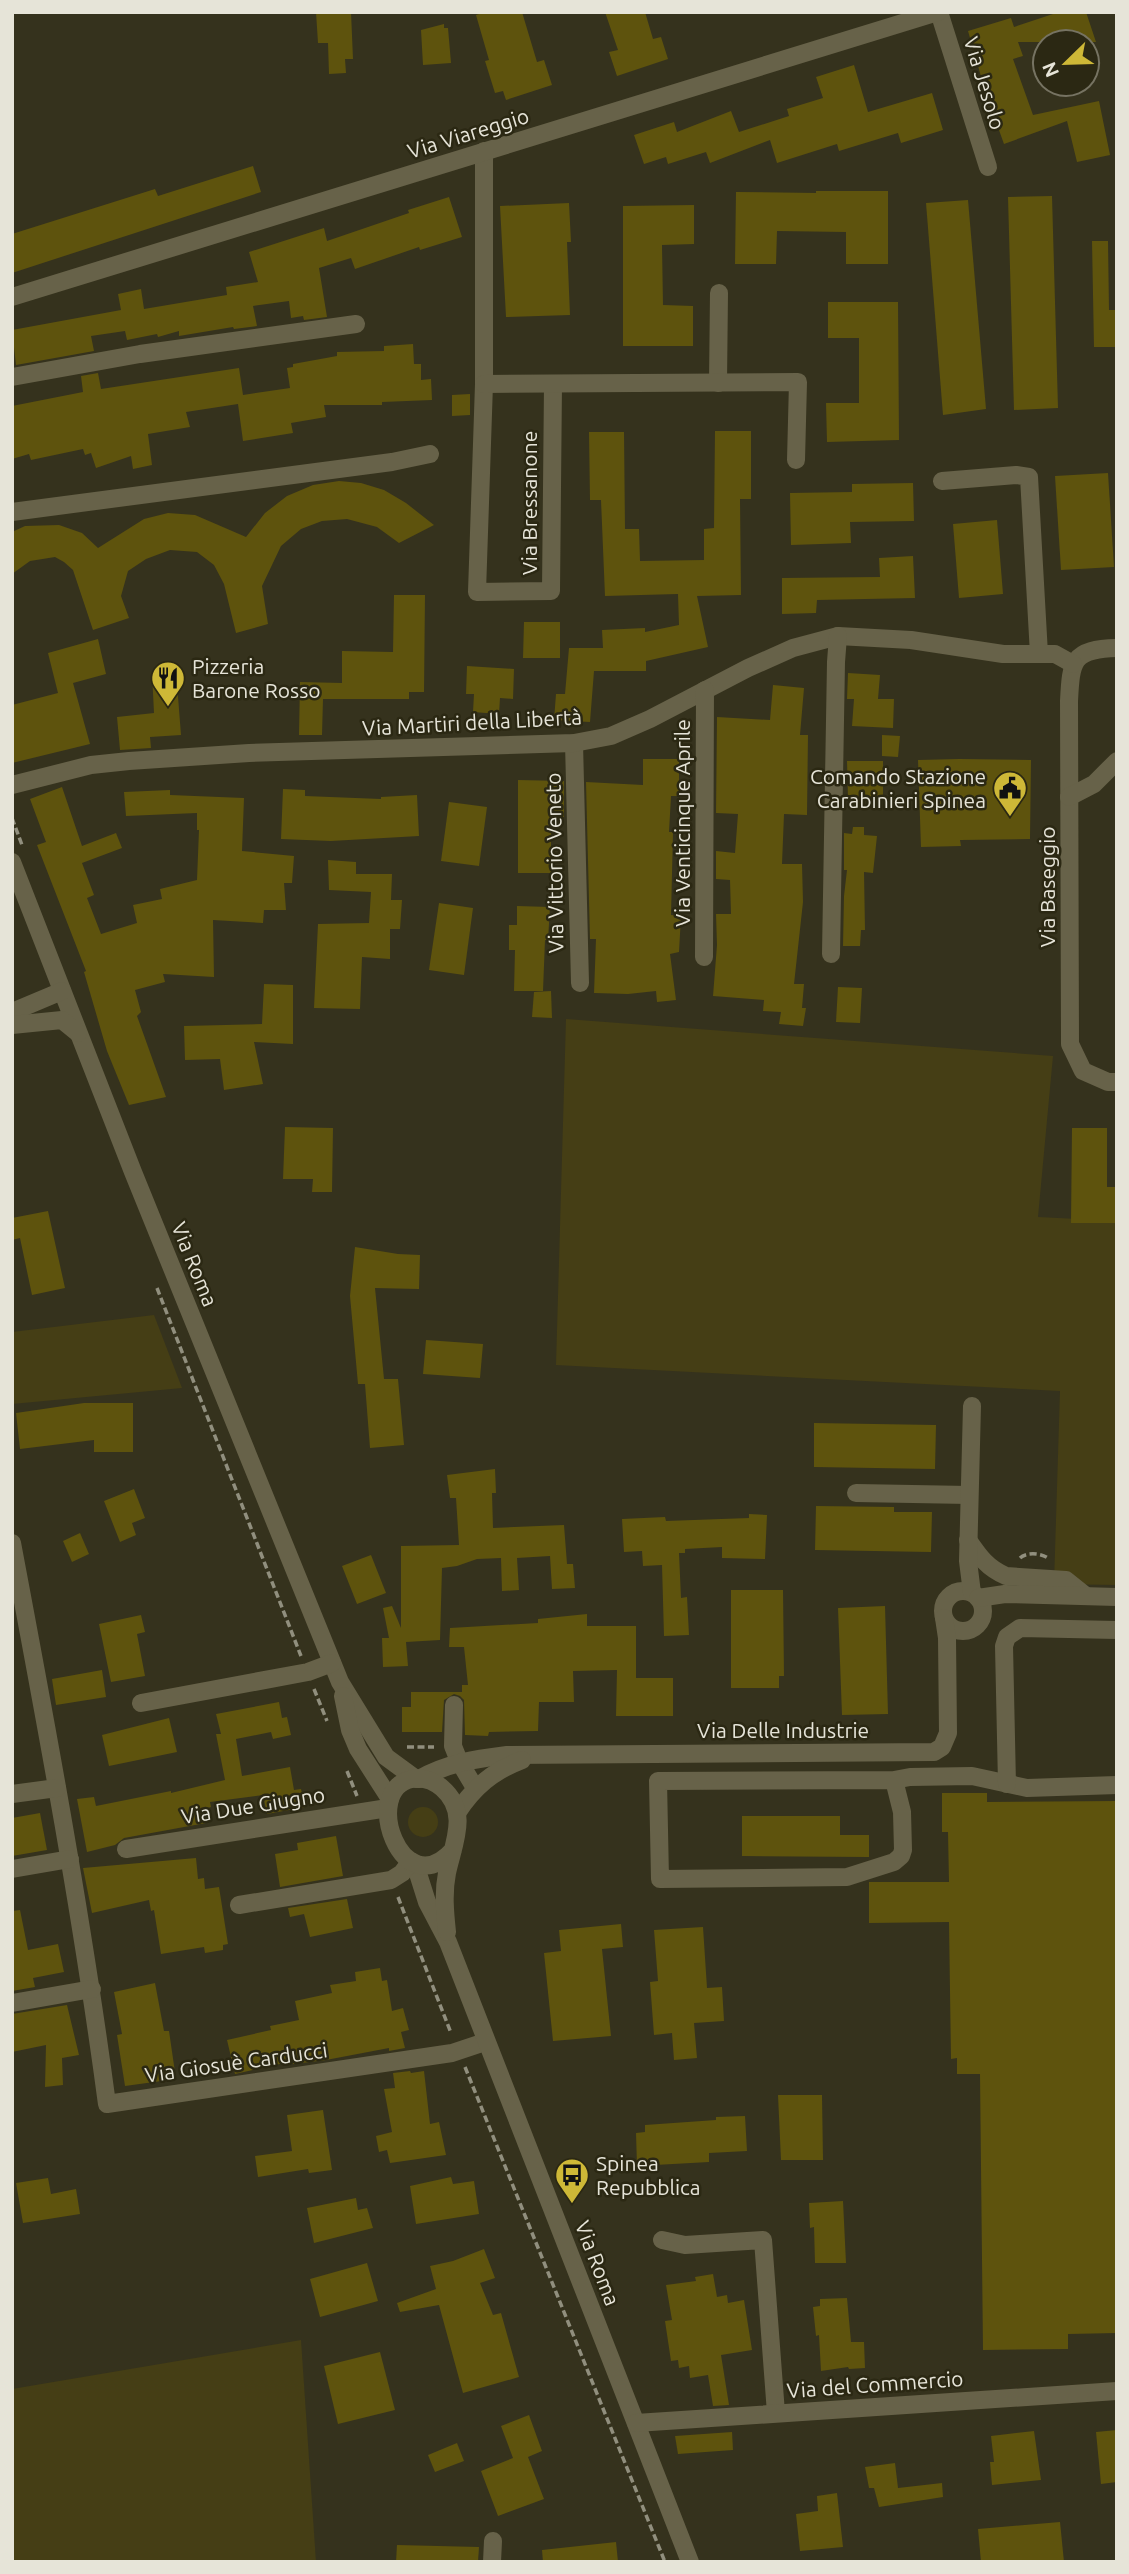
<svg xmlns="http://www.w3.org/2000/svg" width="1129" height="2574" font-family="Ubuntu,sans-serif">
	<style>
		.green { fill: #453e15 }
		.building { fill: #5e530d }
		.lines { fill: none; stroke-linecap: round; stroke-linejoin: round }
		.path { stroke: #918f7e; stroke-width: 3.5; stroke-dasharray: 7 3.5; stroke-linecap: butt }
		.minor { stroke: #676249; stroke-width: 18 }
		.labels { text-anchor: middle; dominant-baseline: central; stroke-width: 5; stroke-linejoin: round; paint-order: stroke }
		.street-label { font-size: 21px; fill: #e6e4d8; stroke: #2b2813 }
		.poi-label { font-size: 21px; fill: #e6e4d8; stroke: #2b2813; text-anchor: start }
	</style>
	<rect width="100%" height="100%" fill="#35321d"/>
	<!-- green -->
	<g class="green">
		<path d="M566 1019 1053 1056 1038 1217 1117 1221V1585L1054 1584 1060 1391 556 1365Z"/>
		<path d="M154 1315 182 1388 12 1404V1332Z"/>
		<circle cx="423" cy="1822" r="15"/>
		<path d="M301 2340 316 2562H12V2389Z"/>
	</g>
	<!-- building -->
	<g class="building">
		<path d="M316 12H351L353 59H345L346 73 329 74 328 43H318Z"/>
		<path d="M485 12H522L537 62 544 60 552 85 506 100 503 91 495 93 485 61 489 60 476 15Z"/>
		<path d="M605 12H645L653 39 661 37 668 59 617 76 609 52 618 50Z"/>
		<path d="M1059 12H1086L1096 42H1018L1023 56 1013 59 1033 115 1099 101 1110 155 1077 162 1067 121 1004 144 986 94 968 31 1011 18 1014 27Z"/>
		<path d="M444 24V28H448L451 63 423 65 421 30Z"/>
		<path d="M854 65 868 112 932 93 943 130 901 143 898 133 839 151 837 144 777 163 770 140 710 163 706 152 668 164 666 157 644 164 634 135 674 122 677 132 731 111 739 132 789 116 787 109 823 98 816 77Z"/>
		<path d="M253 166 261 192 12 273V234L155 189 158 196Z"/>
		<path d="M816 191H888V264H846V232L777 231 776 264H735L736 192 816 193Z"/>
		<path d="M1052 196 1058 408 1014 410 1008 197Z"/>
		<path d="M449 197 462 237 420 250 419 247 355 269 351 258 319 268 327 317 304 320 303 316 291 318 289 301 253 306 257 326 234 329 233 327 179 336V331L158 337 157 334 127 340 125 331 91 336 94 351 16 365 12 330 121 310 118 294 141 289 144 309 227 295 226 287 258 282 249 252 324 228 327 241 409 213 408 210Z"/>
		<path d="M968 200 986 409 943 415 926 203Z"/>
		<path d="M569 203 571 242H567L570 315 506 317 500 206Z"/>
		<path d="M694 205V244L662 245 663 305 693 306V346H623V206Z"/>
		<path d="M1092 241H1108L1109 310H1117V347H1094Z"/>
		<path d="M828 302H898L899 440 827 442 826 403H859V338H828Z"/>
		<path d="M413 344 414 364H421V380L431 379 432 400 382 402V405H324L326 417 291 423 293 433 243 441 238 404 186 412 190 427 148 434 152 465 133 469 131 456 96 468 91 453 85 455 83 449 31 460 29 454 12 459V406L83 392 81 376 98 373 101 389 239 368 243 395 290 388 287 368 293 367V364L337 356V352L384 351V346Z"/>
		<path d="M470 394V415L452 416V395Z"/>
		<path d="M715 431H751V499H740L741 595 697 596 708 647 646 661V671H594L590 722 554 720 556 694H565L569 648H603L602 630 645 628V632L679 625 678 594 605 596 601 500H590L589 432H624L625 529H639L640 561 704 560V529L714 528Z"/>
		<path d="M1108 473 1114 567 1061 570 1055 476Z"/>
		<path d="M339 481 361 483 384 490 406 503 434 525 399 543 377 527 347 519 322 521 301 529 281 546 262 586 268 624 236 633 224 584 214 565 197 552 170 550 146 559 128 571 121 596 129 618 93 630 73 570 64 562 55 557 30 561 12 574V532L25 526 59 525 82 533 98 548 144 519 168 513 195 515 246 537 265 513 287 496 313 485Z"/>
		<path d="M913 483 914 521 850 522 851 543 791 545 790 493 852 492V484Z"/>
		<path d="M997 520 1003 594 959 598 953 524Z"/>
		<path d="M913 556 915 598 817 600 816 613 782 614V578L880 577 879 558Z"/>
		<path d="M394 595H425L424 692H409V699H323L322 735H299L300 682 342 683V651L393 652Z"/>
		<path d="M524 622H560V658H523Z"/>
		<path d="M98 639 106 674 73 683 90 744 12 763V705L58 693 48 653Z"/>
		<path d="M467 666 514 669 513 699 500 698 499 714 473 712 474 694H466Z"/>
		<path d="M176 671 181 735 150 737 151 748 120 750 117 717 154 713 152 673Z"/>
		<path d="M848 673 880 675 878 699H894L893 728 852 726 854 699H847Z"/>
		<path d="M773 685 804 688 800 735H808L807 815 784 814 782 864H802L803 902 794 984H804L802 1008H806L803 1026 779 1024 781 1012 763 1011 764 1000 713 996 717 945 716 914H731L730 880 716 879V851L735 853 738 814 716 813 717 717 770 720Z"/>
		<path d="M882 735 900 736 898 757 882 756Z"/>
		<path d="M643 759H679V796H671L669 832H673L671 915 681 916 679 952 670 954 676 1000 657 1002 656 991 628 994 594 993 596 939H590L586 782 643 785Z"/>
		<path d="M959 759 1031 760 1030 839 960 840 961 846 921 847 918 760Z"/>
		<path d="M847 761H883V798H848Z"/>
		<path d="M518 780 564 781V817H551V873H518Z"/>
		<path d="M62 787 82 846 116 833 122 848 82 863 94 895 87 898 101 934 137 923 133 905 162 899 160 889 197 880 199 830H197V813L126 816 124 792 170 790V795L244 798 242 851 294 856 292 883H284L286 910H264L263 923 213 920 214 977 163 974 165 982 135 990 141 1012 137 1016 166 1097 129 1105 107 1051 84 972 86 971 37 845 46 842 30 799Z"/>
		<path d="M283 789 305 790V796L381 799V797L417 795 419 836 331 841 281 839Z"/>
		<path d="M449 802 487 807 479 866 441 861Z"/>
		<path d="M853 827H864V835L877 836 873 873 864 872 865 930H861L860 946H843L844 896 847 870H844V833L852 834Z"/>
		<path d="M328 860 356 862V874H392L391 900H402L400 929H390V959L362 957 360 1009 314 1008 318 924 369 923 371 892 329 890Z"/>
		<path d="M439 903 473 908 464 975 429 970Z"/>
		<path d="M517 906 550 907 548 940H545L543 991H514L515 950H509V925H517Z"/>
		<path d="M264 984 293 985V1044L254 1042 263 1084 224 1090 220 1059 185 1060 184 1026 262 1024Z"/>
		<path d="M838 987 862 988 860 1023 836 1022Z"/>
		<path d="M551 991 552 1018 532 1017 534 992Z"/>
		<path d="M285 1127 333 1128 332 1192H312L313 1179H283Z"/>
		<path d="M1072 1128H1107V1187H1117V1223H1071Z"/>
		<path d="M48 1211 65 1288 32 1295 20 1238 12 1240V1218Z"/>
		<path d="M355 1247 398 1254 420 1255 419 1289 375 1288 384 1379H398L404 1445 370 1448 365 1384H358L350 1296Z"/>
		<path d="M426 1340 483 1344 480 1378 423 1374Z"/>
		<path d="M84 1403H133V1452H94V1440L20 1449 16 1413Z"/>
		<path d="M814 1423 936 1425 935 1469 814 1467Z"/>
		<path d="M495 1469 496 1493H492L493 1528 564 1525 567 1564H573L575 1588 552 1589 550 1556 517 1558 519 1590 502 1591 501 1558 477 1559 457 1566 442 1568 440 1640 406 1642 408 1666 383 1667 382 1638H389L383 1608 392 1606 401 1628V1546L459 1545 456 1498H450L447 1475Z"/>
		<path d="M134 1489 145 1518 132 1523 136 1535 120 1542 104 1501Z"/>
		<path d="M816 1506 894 1507V1512H932L931 1552 815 1550Z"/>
		<path d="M749 1514 767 1515 765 1559 722 1558V1547L685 1549V1553H679L681 1598 687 1597 689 1635 664 1636 662 1565 643 1566 642 1551 624 1552 622 1519 665 1517 666 1521 749 1518Z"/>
		<path d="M80 1533 89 1554 72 1562 63 1541Z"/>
		<path d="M371 1555 386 1593 357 1604 342 1566Z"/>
		<path d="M731 1590H783L784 1676H779V1688H731Z"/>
		<path d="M885 1606 888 1714 842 1715 838 1608Z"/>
		<path d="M587 1614V1626H636V1678H673V1716H616L617 1670 573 1671 574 1702H539L538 1731 489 1732 488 1736 465 1735 464 1700 460 1696 454 1694 444 1700 442 1732H402V1707H411V1692H462V1685H468L464 1647H449L450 1628 538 1623V1619Z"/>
		<path d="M141 1615 145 1632 137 1634 145 1676 111 1682 99 1624Z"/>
		<path d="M102 1670 106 1697 56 1705 52 1679Z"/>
		<path d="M279 1702 282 1718 287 1717 291 1735 273 1739 271 1732 236 1739 242 1776 290 1767 294 1790 301 1789 305 1807 267 1814 263 1795 210 1802 211 1807 203 1809 206 1823 124 1838 115 1845 87 1852 77 1799 94 1797 96 1806 171 1791V1793L225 1780 216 1734H221L216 1714Z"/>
		<path d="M169 1718 177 1752 109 1766 102 1735Z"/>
		<path d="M942 1793H987V1802L1117 1801V2333L1068 2334V2349L983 2350 980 2074H957V2058L951 2059 949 1922 869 1923V1882H949L948 1832H942Z"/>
		<path d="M40 1813 47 1850 12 1856V1818Z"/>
		<path d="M742 1816H840V1835H869V1857L742 1856Z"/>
		<path d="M336 1836 343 1876 280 1887 275 1854 298 1850 297 1843Z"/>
		<path d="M196 1858 198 1879 204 1878 205 1889 219 1887 228 1944 223 1945V1950L205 1953 204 1947 161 1954 154 1910 151 1911 149 1900 92 1913 83 1868Z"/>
		<path d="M347 1899 353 1928 310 1937 304 1914 290 1917 288 1908Z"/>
		<path d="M20 1910 28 1950 58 1944 64 1972 33 1978 35 1987 12 1991V1911Z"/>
		<path d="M621 1924 623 1947 602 1949 611 2036 553 2041 544 1953 561 1951 559 1930Z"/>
		<path d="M703 1927 707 1988 722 1987 724 2021 694 2023 697 2058 674 2060 672 2033 654 2035 650 1982 658 1981 654 1930Z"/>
		<path d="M380 1968 382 1981 387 1980 392 2011 403 2008 409 2030 401 2032 405 2048 389 2051V2048L326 2060 293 2064V2061L235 2074 227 2040 271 2030 270 2026 299 2020 295 2001 332 1993 330 1985 356 1981 355 1972Z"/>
		<path d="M155 1983 164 2031H169L176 2079 125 2086 117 2035 122 2034 114 1992Z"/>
		<path d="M67 2005 79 2055 62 2058 63 2085 45 2087 46 2045 12 2052V2014Z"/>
		<path d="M410 2071 411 2073 424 2071 430 2124 439 2122 446 2155 390 2163 387 2150 379 2152 376 2136 392 2132 384 2089 395 2088 393 2073Z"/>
		<path d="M778 2095H822L823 2160H781Z"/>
		<path d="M323 2110 332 2170 309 2173 308 2169 258 2177 255 2156 292 2151 287 2115Z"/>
		<path d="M745 2116 747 2151 709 2153V2162L637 2166 636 2133 645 2132V2125L716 2120V2117Z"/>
		<path d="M451 2177 453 2184 474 2181 479 2214 416 2224 410 2186Z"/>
		<path d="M48 2178 51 2194 76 2189 80 2214 23 2223 16 2183Z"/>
		<path d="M356 2198 358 2210 367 2208 373 2228 314 2243 307 2208Z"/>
		<path d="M843 2201 846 2263H815L814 2227 810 2228 809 2203Z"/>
		<path d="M484 2249 495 2278 480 2283 493 2315 501 2313 519 2377 463 2393 439 2305 400 2312 397 2303 436 2289 430 2266 453 2261Z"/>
		<path d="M367 2263 378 2301 320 2317 310 2279Z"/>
		<path d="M713 2274 717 2297 727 2295 728 2303 744 2300 752 2350 721 2355 729 2405 713 2406 708 2375 690 2378 689 2366 679 2368 678 2360 671 2361 665 2321 672 2320 666 2285 696 2281 695 2277Z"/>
		<path d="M847 2298 851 2342H864L865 2368 849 2369 848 2367 821 2371 819 2335 816 2336 813 2307 820 2306V2299Z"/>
		<path d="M380 2352 395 2410 338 2424 324 2366Z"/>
		<path d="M529 2415 542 2451 528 2457 544 2499 498 2516 481 2471 513 2458 501 2426Z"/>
		<path d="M1117 2430V2482L1101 2484 1096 2432Z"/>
		<path d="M1034 2431 1041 2480 992 2485 990 2462H994L991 2436Z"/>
		<path d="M732 2432 733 2450 678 2454 675 2436Z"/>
		<path d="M457 2443 464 2461 435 2472 428 2455Z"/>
		<path d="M895 2463 898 2488 942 2483 943 2497 879 2507 874 2488H869L865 2467Z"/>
		<path d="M837 2493 843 2547 800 2551 796 2514 818 2511 817 2496Z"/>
		<path d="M1060 2522 1064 2562H981L978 2529Z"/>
		<path d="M616 2542 618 2562H543L542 2550Z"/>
		<path d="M397 2545 479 2547 478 2562H396Z"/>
	</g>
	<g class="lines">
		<!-- path -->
		<g class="path">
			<path d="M12 818 22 845"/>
			<path d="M157 1288 301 1656"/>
			<path d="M1020 1558C1026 1552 1041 1553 1048 1558"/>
			<path d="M314 1689 327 1721"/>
			<path d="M407 1747H434"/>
			<path d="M347 1771 357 1796"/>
			<path d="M398 1897 451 2033"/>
			<path d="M465 2067 665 2562"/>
		</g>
		<!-- minor -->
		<g class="minor">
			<path d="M939 12 988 167"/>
			<path d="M484 151V384L477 592 551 591 553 384"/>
			<path d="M12 297 938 12"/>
			<path d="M12 377 140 354 356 324"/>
			<path d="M718 383 719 293"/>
			<path d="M484 384 798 382 796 460"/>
			<path d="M942 481 1016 475 1029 477 1039 654"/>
			<path d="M12 512 392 462 430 454"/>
			<path d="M1117 648C1072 649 1071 661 1069 701L1070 1044 1083 1071 1108 1082H1117"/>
			<path d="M574 743 580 983"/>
			<path d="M12 785 91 765 129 761 249 753 574 743 611 736 650 719 748 668 793 648 838 636 911 640 1003 654H1055L1073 664"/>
			<path d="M1069 797 1094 784 1117 761"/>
			<path d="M12 862 133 1172 340 1682 386 1757 416 1779"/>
			<path d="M831 954 836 662 838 636"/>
			<path d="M704 957 705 690"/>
			<path d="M12 1012 62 991"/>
			<path d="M12 1025 62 1020 78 1033"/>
			<path d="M856 1493 969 1495"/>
			<path d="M968 1540C979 1556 987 1568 1006 1576L1066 1580 1086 1596"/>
			<path d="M12 1543C47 1729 82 1916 107 2104L452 2053 485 2042"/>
			<circle cx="963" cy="1611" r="20"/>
			<path d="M972 1593 968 1561 972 1406"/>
			<path d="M978 1598 1005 1594 1117 1597"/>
			<path d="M343 1696 350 1730 358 1749 390 1799"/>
			<path d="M141 1703 308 1672 332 1663"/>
			<path d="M454 1705 453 1746 459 1761 475 1788"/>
			<path d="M419 1779C447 1763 475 1759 507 1755L934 1752 942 1747 948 1733 947 1638 944 1618"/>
			<path d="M894 1780 902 1812 903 1850 901 1856 894 1862 847 1877 660 1879 658 1781 894 1780 910 1777 972 1776 1027 1788 1117 1785"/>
			<path d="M1007 1784 1004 1646 1007 1637 1020 1628 1117 1630"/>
			<path d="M12 1794 57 1788"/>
			<path d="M457 1813C474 1787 493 1771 522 1760"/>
			<path d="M126 1849 388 1808"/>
			<path d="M415 1864 427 1902 448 1942 690 2562"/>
			<path d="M12 1869 70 1859"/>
			<path d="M239 1905 391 1880 402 1873 411 1861"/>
			<path d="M447 1932C445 1913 443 1893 447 1873 453 1844 470 1812 442 1788 434 1781 423 1777 412 1779 360 1789 402 1907 453 1850"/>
			<path d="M12 2003 92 1989"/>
			<path d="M662 2240 685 2245 763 2240 776 2413"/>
			<path d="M636 2423 1117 2391"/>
			<path d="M492 2562 493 2541"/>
		</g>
	</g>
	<!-- icons -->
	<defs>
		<g id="restaurant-pin" transform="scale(1.75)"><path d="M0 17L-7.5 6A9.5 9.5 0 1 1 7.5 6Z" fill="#ceb837" stroke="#2b2813"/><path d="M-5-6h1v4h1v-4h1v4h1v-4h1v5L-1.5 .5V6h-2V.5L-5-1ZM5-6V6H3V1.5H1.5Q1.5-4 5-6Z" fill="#111"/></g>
		<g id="civic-pin" transform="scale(1.75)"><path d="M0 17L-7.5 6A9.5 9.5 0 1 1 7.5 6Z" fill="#ceb837" stroke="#2b2813"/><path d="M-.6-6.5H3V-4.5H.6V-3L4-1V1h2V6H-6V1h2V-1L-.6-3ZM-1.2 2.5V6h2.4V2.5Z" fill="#111"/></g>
		<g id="bus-pin" transform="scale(1.75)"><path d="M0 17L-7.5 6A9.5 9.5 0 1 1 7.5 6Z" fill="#ceb837" stroke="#2b2813"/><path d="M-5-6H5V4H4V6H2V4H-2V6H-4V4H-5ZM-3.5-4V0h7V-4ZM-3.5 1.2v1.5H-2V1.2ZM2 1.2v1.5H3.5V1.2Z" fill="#111"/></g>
	</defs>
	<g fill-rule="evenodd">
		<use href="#restaurant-pin" x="168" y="678"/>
		<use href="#civic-pin" x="1010" y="788"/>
		<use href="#bus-pin" x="572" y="2175"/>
	</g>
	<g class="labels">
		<!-- street labels -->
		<g class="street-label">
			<text transform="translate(985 83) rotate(73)">Via Jesolo</text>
			<text transform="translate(468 133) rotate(-17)">Via Viareggio</text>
			<text transform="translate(529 503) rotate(-90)">Via Bressanone</text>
			<text transform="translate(472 722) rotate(-3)">Via Martiri della Libertà</text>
			<text transform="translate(682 823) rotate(-90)">Via Venticinque Aprile</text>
			<text transform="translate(554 863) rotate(-91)">Via Vittorio Veneto</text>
			<text transform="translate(1047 887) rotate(-90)">Via Baseggio</text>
			<text transform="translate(195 1264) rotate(68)">Via Roma</text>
			<text x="783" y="1730">Via Delle Industrie</text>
			<text transform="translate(253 1805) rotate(-9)">Via Due Giugno</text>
			<text transform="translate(236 2062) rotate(-8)">Via Giosuè Carducci</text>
			<text transform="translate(598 2263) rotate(69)">Via Roma</text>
			<text transform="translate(875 2384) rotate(-4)">Via del Commercio</text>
		</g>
		<!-- poi labels -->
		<g class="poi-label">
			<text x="192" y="666">Pizzeria<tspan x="192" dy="24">Barone Rosso</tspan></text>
			<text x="986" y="776" text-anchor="end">Comando Stazione<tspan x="986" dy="24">Carabinieri Spinea</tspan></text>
			<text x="596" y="2163">Spinea<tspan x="596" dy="24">Repubblica</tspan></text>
		</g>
	</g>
	<!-- border -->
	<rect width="1129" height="2574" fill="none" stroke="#e6e4d8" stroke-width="28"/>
	<!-- north arrow -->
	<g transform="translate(1066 63) rotate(247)"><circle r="33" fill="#2b2813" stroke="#767362" stroke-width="2"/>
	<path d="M0-5L12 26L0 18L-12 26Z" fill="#ceb837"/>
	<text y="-10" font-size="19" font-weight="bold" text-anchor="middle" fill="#e6e4d8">N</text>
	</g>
</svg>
